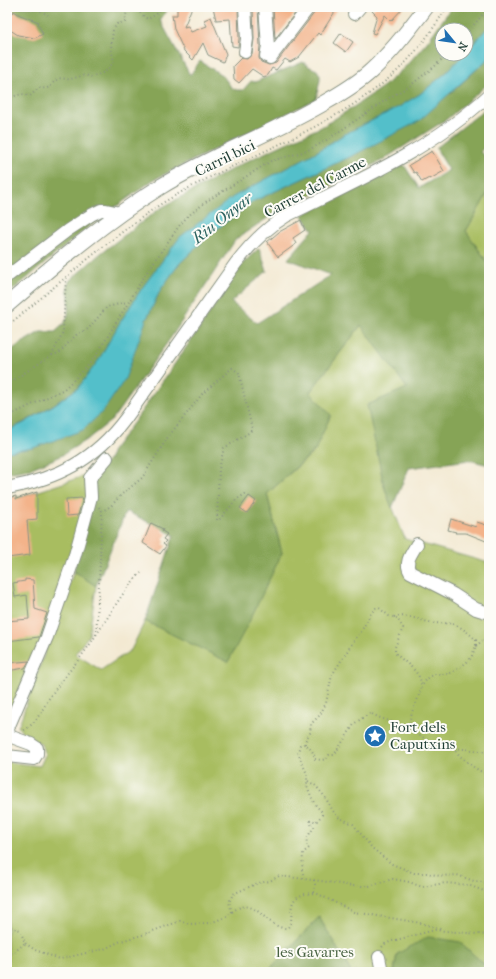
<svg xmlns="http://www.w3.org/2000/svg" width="496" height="979" font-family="'IM FELL French Canon',serif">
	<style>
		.green { fill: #a8bd61; stroke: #647d4a }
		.forest { fill: #86a457; stroke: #527046 }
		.water { fill: #52bfca; stroke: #387e7f }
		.building { fill: #f3b38a }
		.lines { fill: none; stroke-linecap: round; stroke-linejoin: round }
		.minor-casing { stroke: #899383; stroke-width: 14 }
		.major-casing { stroke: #899383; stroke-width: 17 }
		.path { stroke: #899383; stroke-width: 2; stroke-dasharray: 1 3; stroke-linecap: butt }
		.minor { stroke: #fff; stroke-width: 12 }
		.major { stroke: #fff; stroke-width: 15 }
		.labels { text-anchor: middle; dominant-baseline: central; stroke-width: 4; stroke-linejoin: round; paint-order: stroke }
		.street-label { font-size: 15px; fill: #1f3d34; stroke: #fdfcf7 }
		.poi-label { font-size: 15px; fill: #1f3d34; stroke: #fdfcf7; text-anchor: start }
		.park-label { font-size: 15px; fill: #486342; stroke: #fdfcf7 }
		.water-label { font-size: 16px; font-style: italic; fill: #2e6461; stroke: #fdfcf7 }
	</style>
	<rect width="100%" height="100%" fill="#fdfcf7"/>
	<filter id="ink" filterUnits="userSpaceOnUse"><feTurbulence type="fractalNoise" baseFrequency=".025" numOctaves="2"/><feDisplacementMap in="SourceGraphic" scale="8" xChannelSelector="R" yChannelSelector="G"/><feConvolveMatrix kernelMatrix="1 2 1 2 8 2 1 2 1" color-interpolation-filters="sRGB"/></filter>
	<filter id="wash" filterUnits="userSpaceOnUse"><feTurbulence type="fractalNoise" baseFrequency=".012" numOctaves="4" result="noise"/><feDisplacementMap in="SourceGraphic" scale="16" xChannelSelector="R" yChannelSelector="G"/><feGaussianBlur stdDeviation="0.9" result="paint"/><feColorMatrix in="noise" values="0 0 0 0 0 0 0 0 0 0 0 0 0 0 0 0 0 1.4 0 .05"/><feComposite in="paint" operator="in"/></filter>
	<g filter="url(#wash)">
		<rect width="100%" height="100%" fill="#f3e9d2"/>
		<!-- green -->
		<g class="green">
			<path d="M489 191V265L466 231Z"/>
			<path d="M362 324 407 388 384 486 405 539 489 563V969L460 942 397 954 394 972H351L319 917 267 972H7V762L40 766 45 755 41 744 24 735 18 727 74 571 96 586 89 635 75 654 101 670 131 650 145 621 228 661 282 553 267 494 316 450 310 392Z"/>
			<path d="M84 476 88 498 45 638 10 713H7V497H21Z"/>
		</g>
		<!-- forest -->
		<g class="forest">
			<path d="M7 7H170L160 20 190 75 200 61 223 76 231 87 236 90H243L251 81 255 82 303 62 310 67 317 70 320 75V80L316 99 153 180 88 227 7 295Z"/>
			<path d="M452 7H489V26L466 52V30H442V54H464L446 73 420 94 399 107 343 135 318 151 233 197 78 388C55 404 32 419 7 431V354L18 345 40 332H55L64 324 68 315 69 295 67 290 69 281 101 253 159 209 243 163 323 126 352 108 384 86 405 67 427 42Z"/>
			<path d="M489 58V83L447 119 381 161 275 213 236 239 172 336 112 420 89 438 59 457 29 469 7 473V452L33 448 146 320 161 289 179 264 209 235 252 202 354 155 451 93Z"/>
			<path d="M489 104V143L480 152 489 159V191L466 231 489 265V465L469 460 409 468 392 508 384 486 367 405 407 388 361 325 310 392 331 415 315 450 267 494 282 553 249 622 228 662 145 621 174 535 126 511 96 586 74 571 92 479 110 458 111 452 134 422 203 323 240 266 259 248 267 271 231 302 257 323 331 275 288 259 313 230 302 215 404 165 419 188 449 170 436 148 479 114Z"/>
			<path d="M319 917 351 972H267Z"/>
			<path d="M428 937 460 942 489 969V972H394L397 954Z"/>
		</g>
		<!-- water -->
		<path class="water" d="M489 26V58L419 121 354 155 252 202 209 235 179 264 161 289 146 320 125 379 104 410 83 430 33 448 7 452V431L24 423 55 404 78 388 98 361 119 324 142 288 180 237 233 197 318 151 343 135 399 107 420 94 446 73 464 54H466V52Z"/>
		<g id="blocks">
			<!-- building -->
			<g class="building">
				<path d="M177 7H192L184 27 188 26 191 32 207 26 204 20 211 17 226 54 223 62 208 55 203 43 193 60 184 51 174 29 172 15H177Z"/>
				<path d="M213 7H238L239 39 238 47 232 46 230 19 216 20Z"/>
				<path d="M253 7H258L260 46 259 58 261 62 269 65 276 63 315 12 316 7H338L320 35 318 33 299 57 290 62 285 59 276 70 272 68 268 75 264 77 252 69 239 83 234 79 233 66 241 58 247 59 252 54 254 39Z"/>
				<path d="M273 7H300L275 39Z"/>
				<path d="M375 7H404L391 21 385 15 375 34 372 33 377 16 372 11Z"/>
				<path d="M7 8 13 13 14 11 20 15 39 22 38 24 43 34 35 38 18 35 7 28Z"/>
				<path d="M341 33 353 42 346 52 334 43Z"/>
				<path d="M432 151 444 171 430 179 429 178 422 182 416 172 414 173 409 165Z"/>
				<path d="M301 220 305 230 293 238 296 244 278 257 267 242 279 232Z"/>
				<path d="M37 492V519L27 520 30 555 7 558V498L16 496V499Z"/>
				<path d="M249 496 256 501 247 513 240 508Z"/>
				<path d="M83 498 78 515 67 516 66 499Z"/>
				<path d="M451 519 476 527 477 522 489 526V532L486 541 466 533H455L456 532 448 530Z"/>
				<path d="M151 523 163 529 162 531 167 534 163 539 166 541 163 544 166 546 160 554 143 543Z"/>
				<path d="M25 579 33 580 35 609 47 613 39 637 7 641V621L29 619 27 595 15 597 13 583 25 581Z"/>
				<path d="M29 661 25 668 7 671V663Z"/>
			</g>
		</g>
	</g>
	<g filter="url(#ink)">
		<use href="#blocks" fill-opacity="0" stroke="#899383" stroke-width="1"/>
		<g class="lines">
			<!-- minor casing -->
			<g class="minor-casing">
				<g id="minor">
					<path d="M265 7 268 46 266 56"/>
					<path d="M354 14 360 7"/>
					<path d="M245 52 247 39 245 7"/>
					<path d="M270 58 309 7"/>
					<path d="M9 275 68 230 91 215 101 210H106L120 213"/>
					<path d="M7 488C57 479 95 460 126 418L236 263C250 245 266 228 286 216 357 181 430 150 489 95"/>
					<path d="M417 544C412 553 404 562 410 572L453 594 476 609 489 613"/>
					<path d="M7 756 34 759 37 754V748L31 744 9 736 8 728 47 637 75 555 91 497 90 478 107 458"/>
					<path d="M379 957 382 972"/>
				</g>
			</g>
			<!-- major casing -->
			<g class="major-casing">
				<path id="major" d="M7 305C56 263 105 221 160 187 212 155 271 134 324 103 340 94 357 84 371 71 392 52 409 30 426 7"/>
			</g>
			<!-- path -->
			<g class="path">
				<path d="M39 7 41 11 48 15"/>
				<path d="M466 34 489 7"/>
				<path d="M7 98 22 94 30 96 39 88C55 89 48 85 58 79 62 77 66 80 70 79 75 78 81 76 86 75L91 77 105 72 114 62 111 48 113 30 117 24 125 22C127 15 124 14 131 7 139 8 141 16 148 19L158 13 162 7"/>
				<path d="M7 326C48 293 87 258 129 227 140 219 150 211 161 204 234 159 321 135 388 79 411 60 431 33 447 7"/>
				<path d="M52 355 59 353 76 335 88 329 107 307 127 302"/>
				<path d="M7 382 12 381 52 355 63 332 66 278"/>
				<path d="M7 417 64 389 87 367 97 354 147 272 179 226 188 216 207 201 271 161 306 151 322 143 392 96 411 85 435 66 447 54"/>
				<path d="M99 507 102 511 111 506 121 495 142 478 168 437 203 393 232 368 239 373 252 429 250 432 224 448 219 469 217 520H219L236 500 248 492"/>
				<path d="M394 617C409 614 420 621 434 623 441 624 450 622 456 625 464 629 470 634 476 640V646L471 658 466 663 449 674H434L427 679 422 686"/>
				<path d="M96 635 99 584 102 511"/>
				<path d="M476 646 489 635"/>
				<path d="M24 730C37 724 44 705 52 694 66 674 83 656 96 635 111 614 122 591 141 573"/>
				<path d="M305 744V741L310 733 311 724 320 715 326 703 332 675 355 639 361 632 371 613 376 608H379L389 616 397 618 403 628 395 647V653C403 661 412 666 418 675 429 692 406 710 410 729"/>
				<path d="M455 748 489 752"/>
				<path d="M308 781 316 786 325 797 333 811 338 817 353 824 372 848 392 864 414 873H427L440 876 457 875 474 881 489 883"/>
				<path d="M304 878 302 870 303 853 309 848C303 840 310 834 314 827L312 826 310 821 312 820 316 822 322 815V812L314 803 307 786V774L300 758 298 752 300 745 305 744C310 748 314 752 315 759L321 760 326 759 329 755H334L355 723 370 713 378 717 403 726 429 741 445 744 453 748 460 756 472 766 480 771 489 774"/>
				<path d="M314 880 315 884 314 892 354 912 421 923 443 930"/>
				<path d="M232 912C256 893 265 929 287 928 299 919 278 894 315 893"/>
				<path d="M7 926 20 930 25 943 35 950 60 959 104 949 121 941 142 935 180 921 189 924 210 923 226 917 232 912 229 902 233 894 258 883 270 881 279 876 321 881 353 886H369L393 879 409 882 422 887 445 883 468 885 489 893"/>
				<path d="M382 947 385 944 392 941 435 930 489 935"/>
				<path d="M7 955 13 953 25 943"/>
			</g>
			<!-- minor -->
			<use href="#minor" class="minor"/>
			<!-- major -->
			<use href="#major" class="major"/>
		</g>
	</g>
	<!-- icons -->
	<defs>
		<g id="sight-disc" transform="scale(1.15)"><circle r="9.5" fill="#1f6fb2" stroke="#fdfcf7"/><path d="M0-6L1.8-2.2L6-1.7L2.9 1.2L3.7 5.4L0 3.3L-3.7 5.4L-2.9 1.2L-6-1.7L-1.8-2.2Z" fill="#fff"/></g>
	</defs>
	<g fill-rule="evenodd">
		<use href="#sight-disc" x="375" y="736"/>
	</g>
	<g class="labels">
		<!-- street labels -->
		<g class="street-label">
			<text transform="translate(225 158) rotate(-26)">Carril bici</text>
			<text transform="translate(315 187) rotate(-28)">Carrer del Carme</text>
		</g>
		<!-- poi labels -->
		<g class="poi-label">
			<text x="390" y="727">Fort dels<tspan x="390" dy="17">Caputxins</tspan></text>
		</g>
		<!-- park labels -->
		<g class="park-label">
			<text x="315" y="952">les Gavarres</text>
		</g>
		<!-- water labels -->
		<g class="water-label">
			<text transform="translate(222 218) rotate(-38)">Riu Onyar</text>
		</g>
	</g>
	<!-- margin -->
	<rect width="496" height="979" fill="none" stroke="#fdfcf7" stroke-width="24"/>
	<!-- north arrow -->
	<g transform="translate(454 42) rotate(119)"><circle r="19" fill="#fdfcf7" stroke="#a4b0a9"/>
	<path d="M0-3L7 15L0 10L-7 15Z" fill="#1f6fb2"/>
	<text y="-6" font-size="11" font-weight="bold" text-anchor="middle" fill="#1f3d34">N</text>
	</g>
</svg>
